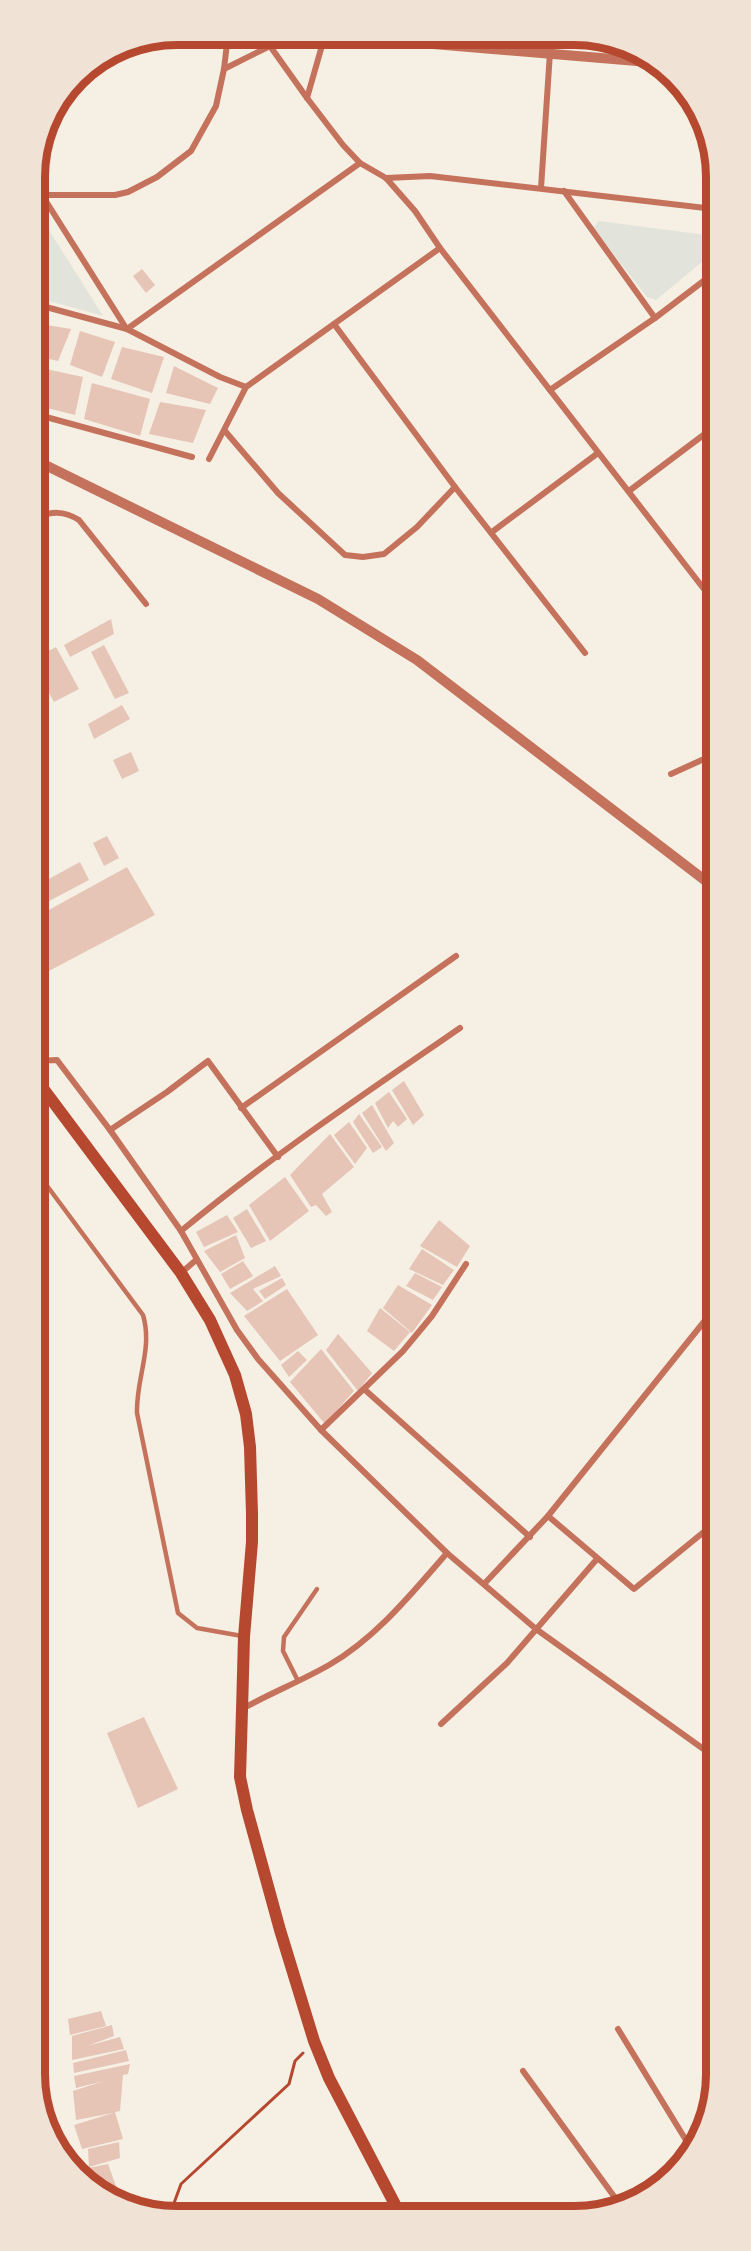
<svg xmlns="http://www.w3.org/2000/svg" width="751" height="2251" font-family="Ubuntu,sans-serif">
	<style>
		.green { fill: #e2e4dc }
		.building { fill: #e6c5b7 }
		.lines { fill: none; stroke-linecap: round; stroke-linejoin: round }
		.path { stroke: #b5482f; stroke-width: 3 }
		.service { stroke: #c5725c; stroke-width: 4.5 }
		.minor { stroke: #c5725c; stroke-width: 6 }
		.tertiary { stroke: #c5725c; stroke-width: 10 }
		.secondary { stroke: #b5482f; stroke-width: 12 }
		.rim { fill: none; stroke: #b5482f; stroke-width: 8 }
	</style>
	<rect width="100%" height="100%" fill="#f6efe4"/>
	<!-- green -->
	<g class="green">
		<path d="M35 208 103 316 35 297Z"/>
		<path d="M599 221 714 236V252L656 300 647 297 593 228Z"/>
	</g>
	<!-- building -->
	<g class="building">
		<path d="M142 269 155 285 146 293 133 276Z"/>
		<path d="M35 323 71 329 58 361 35 356Z"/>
		<path d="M80 331 115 342 102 377 70 365Z"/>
		<path d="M122 347 164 357 152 393 111 379Z"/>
		<path d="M174 366 218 388 210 404 166 393Z"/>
		<path d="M46 369 83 377 75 415 35 405Z"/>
		<path d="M92 383 150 399 140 436 84 419Z"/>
		<path d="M160 402 206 410 193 443 149 434Z"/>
		<path d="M111 619 114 634 70 657 64 645Z"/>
		<path d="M104 645 129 693 115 699 91 652Z"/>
		<path d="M56 647 79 689 54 702 35 668V658Z"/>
		<path d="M122 705 130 719 94 739 88 724Z"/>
		<path d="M131 752 139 771 122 779 113 760Z"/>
		<path d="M107 836 119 858 104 866 93 843Z"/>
		<path d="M80 862 89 880 36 908V886Z"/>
		<path d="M127 867 155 915 47 972 36 951V917Z"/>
		<path d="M404 1081 424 1115 413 1125 392 1090Z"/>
		<path d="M389 1092 407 1119 398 1127 393 1121 388 1128 375 1103Z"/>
		<path d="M372 1105 394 1143 386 1151 362 1113Z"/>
		<path d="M359 1114 382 1147 373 1153 353 1122Z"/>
		<path d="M349 1122 367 1148 355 1164 334 1135Z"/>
		<path d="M330 1134 354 1167 322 1194 332 1212 326 1216 316 1205 311 1207 290 1175Z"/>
		<path d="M285 1177 309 1211 270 1241 249 1205Z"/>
		<path d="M247 1209 266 1241 251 1248 233 1218Z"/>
		<path d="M227 1215 238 1232 204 1247 196 1232Z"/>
		<path d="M439 1220 470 1246 457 1267 420 1246Z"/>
		<path d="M236 1235 245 1258 220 1272 204 1251Z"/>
		<path d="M422 1249 454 1270 443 1285 409 1269Z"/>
		<path d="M243 1261 253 1276 230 1289 221 1274Z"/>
		<path d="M275 1266 281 1276 253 1289 263 1301 247 1311 230 1293Z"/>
		<path d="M415 1273 442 1287 433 1300 406 1286Z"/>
		<path d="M282 1278 286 1285 265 1299 259 1291Z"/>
		<path d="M398 1285 432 1305 412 1333 383 1308Z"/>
		<path d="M287 1289 318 1335 280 1361 244 1316Z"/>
		<path d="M380 1308 410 1332 394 1351 367 1331Z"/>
		<path d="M338 1334 372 1373 358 1391 326 1350Z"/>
		<path d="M321 1349 354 1391 325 1424 290 1382Z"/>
		<path d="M298 1351 307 1360 289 1377 281 1365Z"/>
		<path d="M144 1717 178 1789 138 1808 107 1733Z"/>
		<path d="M101 2011 106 2026 70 2035 68 2019Z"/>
		<path d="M112 2025 114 2036 87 2046 120 2037 124 2049 72 2060V2036Z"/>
		<path d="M126 2050 129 2061 74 2073 73 2063Z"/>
		<path d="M130 2064 128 2074 123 2075 120 2111 115 2112 123 2139 82 2149 74 2125 113 2113 76 2120 73 2091 104 2081 76 2088 74 2076Z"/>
		<path d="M119 2142 120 2158 89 2167 88 2149Z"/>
		<path d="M108 2164 117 2189 114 2190V2195L95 2185 105 2181 93 2184 76 2174 74 2171Z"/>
	</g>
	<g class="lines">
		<!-- path -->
		<path class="path" d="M170 2214 181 2184 289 2084 295 2061 303 2053"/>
		<!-- service -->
		<g class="service">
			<path d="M36 1171 143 1315C153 1349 136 1378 137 1413L178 1613 197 1628 242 1636"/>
			<path d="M298 1681 283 1651 284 1637 317 1589"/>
		</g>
		<!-- minor -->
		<g class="minor">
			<path d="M265 35 270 46 307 98 343 145 360 163 386 178 415 211 440 248 714 602"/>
			<path d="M224 69 270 46"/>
			<path d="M307 98 325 35"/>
			<path d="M386 178 430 176 714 209"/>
			<path d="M541 188 551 37"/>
			<path d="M564 191 655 318"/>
			<path d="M35 195H115L128 192 157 177 191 151 216 106 224 69 228 35"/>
			<path d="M42 195 126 328"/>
			<path d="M35 304 127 329 220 377 246 387"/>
			<path d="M334 324 455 487 585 653"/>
			<path d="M127 329 360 163"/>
			<path d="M550 390 655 318 714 273"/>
			<path d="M35 414 192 457"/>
			<path d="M225 431 278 493 345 555 363 557 384 554 417 527 455 487"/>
			<path d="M209 459 246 387 440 248"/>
			<path d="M629 491 714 427"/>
			<path d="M35 517C52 512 63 510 79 520L146 604"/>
			<path d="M492 532 598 453"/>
			<path d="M671 774 715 754"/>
			<path d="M36 1061 57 1060 110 1130 181 1231 237 1330 258 1359 321 1430 447 1553 536 1629 716 1758"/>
			<path d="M241 1108 456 956"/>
			<path d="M110 1130 167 1092 208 1061 278 1157"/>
			<path d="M181 1231C269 1158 365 1093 460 1028"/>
			<path d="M181 1273 196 1260"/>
			<path d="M364 1389 530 1537"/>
			<path d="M321 1430 403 1351 432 1316 466 1264"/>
			<path d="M548 1516 634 1589 716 1522"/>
			<path d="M484 1584 548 1516 715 1308"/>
			<path d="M242 1709C271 1693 301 1681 329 1665 376 1638 412 1593 447 1553"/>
			<path d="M441 1724 507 1663 597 1559"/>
			<path d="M618 2029 692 2150"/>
			<path d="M523 2071 621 2206"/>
			<path d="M37 2075 45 2116"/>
		</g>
		<!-- tertiary -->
		<g class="tertiary">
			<path d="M338 36 649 62"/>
			<path d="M35 460 318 599 417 660 715 888"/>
		</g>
		<!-- secondary -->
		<path class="secondary" d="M36 1079 181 1273 210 1320 235 1375 246 1414 250 1447 252 1514V1542L244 1637 242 1710 240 1777 247 1810 280 1930 314 2041 329 2078 400 2214"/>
	</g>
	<!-- crop -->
	<path d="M0 0H751V2251H0ZM177 45H574A132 132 0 0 1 706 177V2074A132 132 0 0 1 574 2206H177A132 132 0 0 1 45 2074V177A132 132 0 0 1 177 45Z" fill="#f1e2d6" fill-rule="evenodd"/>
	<path class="rim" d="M177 45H574A132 132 0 0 1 706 177V2074A132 132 0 0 1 574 2206H177A132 132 0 0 1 45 2074V177A132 132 0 0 1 177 45Z"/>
</svg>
